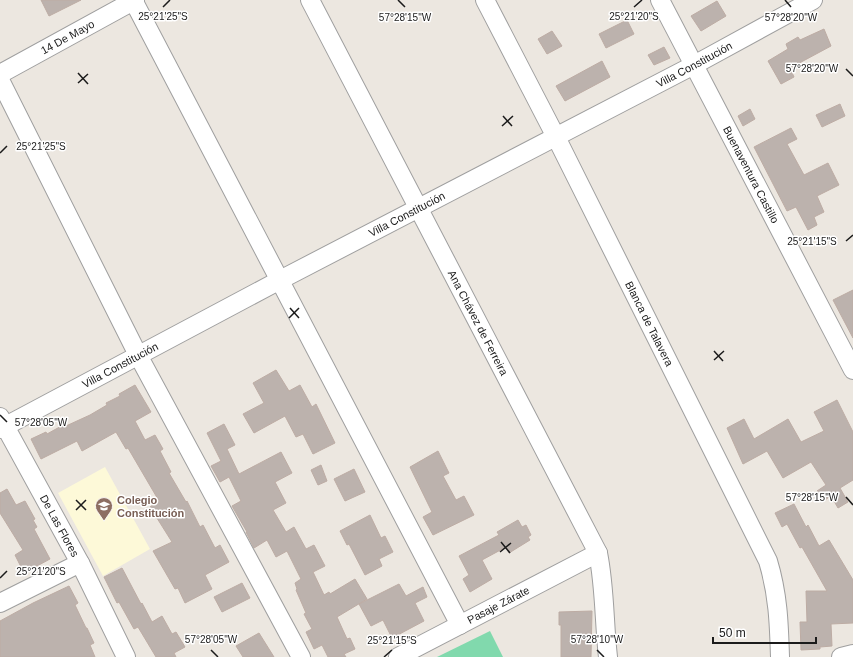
<svg xmlns="http://www.w3.org/2000/svg" width="853" height="657" font-family="Helvetica,sans-serif">
	<style>
		.education { fill: #fdf9d8 }
		.pitch { fill: #81d9ad }
		.building { fill: #bcb2ad; stroke: #bdaca4 }
		.lines { fill: none; stroke-linecap: round; stroke-linejoin: round }
		.minor-casing { stroke: #9f9f9f; stroke-width: 20 }
		.minor { stroke: #fff; stroke-width: 18 }
		.ticks { fill: none; stroke: #1b1b1b; stroke-width: 1.5 }
		.labels { text-anchor: middle; dominant-baseline: central; stroke-width: 3; stroke-linejoin: round; paint-order: stroke }
		.street-label { font-size: 11px; fill: #1b1b1b; stroke: #fff }
		.education-label { font-size: 11px; font-weight: bold; fill: #785e54; stroke: #fff; text-anchor: start }
		.ticks-label { font-size: 10px; text-anchor: middle; fill: #1b1b1b; stroke: #fff; stroke-width: 3; stroke-linejoin: round; paint-order: stroke }
	</style>
	<rect width="100%" height="100%" fill="#ece7e0"/>
	<!-- education -->
	<path class="education" d="M105 467 150 549 103 576 58 493Z"/>
	<!-- pitch -->
	<path class="pitch" d="M490 631 503 657H437Z"/>
	<!-- building -->
	<g class="building">
		<path d="M41 0H81L49 16Z"/>
		<path d="M717 1 726 16 701 31 691 16Z"/>
		<path d="M627 20 634 34 606 48 599 34Z"/>
		<path d="M824 29 831 46 790 68 794 77 781 84 768 61 788 49 786 44 798 37 800 40Z"/>
		<path d="M552 31 562 46 547 54 538 39Z"/>
		<path d="M664 47 670 58 654 65 648 55Z"/>
		<path d="M602 61 610 77 565 101 556 86Z"/>
		<path d="M840 104 845 116 822 127 816 115Z"/>
		<path d="M750 109 755 119 743 126 738 116Z"/>
		<path d="M791 128 797 139 787 144 804 175 828 163 839 185 817 196 824 212 814 217 817 225 808 230 796 207 787 211 754 147Z"/>
		<path d="M853 290V338L833 300Z"/>
		<path d="M276 370 289 391 300 385 312 407 316 404 335 443 313 454 303 434 296 437 285 416 254 433 243 414 264 403 253 383Z"/>
		<path d="M135 385 151 412 135 421 145 440 155 435 163 449 160 451 171 472 169 473 186 502 187 501 200 527 203 525 215 548 220 545 229 562 205 575 212 589 185 603 178 588 175 589 153 551 172 542 150 507 159 501 128 448 126 449 116 432 82 451 77 441 41 459 31 439 46 432 47 434 65 424 66 426 90 415 107 405 106 403 120 396 119 394Z"/>
		<path d="M837 400 853 432V480L840 488 848 502 838 508 831 496 823 501 817 491 826 485 811 462 783 478 767 451 743 464 727 428 744 419 754 439 788 419 801 442 824 431 814 412Z"/>
		<path d="M224 424 235 445 227 449 239 474 281 452 292 473 275 482 286 503 273 510 286 532 294 527 306 549 314 545 325 566 313 572 324 595 329 592 330 594 355 579 367 599 337 617 347 639 350 638 355 649 344 654 346 657H328L322 645 314 649 306 632 312 629 304 614 306 613 296 590 297 589 295 583 301 579 287 551 276 557 267 540 254 548 246 532H247L232 506 241 501 229 477 220 482 211 466 221 461 207 433Z"/>
		<path d="M438 451 449 473 443 476 456 500 464 496 474 515 433 535 423 517 432 512 410 467Z"/>
		<path d="M321 465 327 481 318 485 311 470Z"/>
		<path d="M354 469 365 492 345 501 334 479Z"/>
		<path d="M7 489 16 505 25 501 35 519 33 520 37 527 34 529 50 559 24 573 15 555 23 550 0 513V493Z"/>
		<path d="M794 504 806 527 808 525 819 546 829 540 853 580V623L831 624 832 646 820 647V649L801 650 800 622H807L806 591H827L802 547 800 548 787 524 782 527 775 513Z"/>
		<path d="M370 515 381 538 385 536 393 552 379 559 382 566 365 575 349 544 347 545 340 531Z"/>
		<path d="M518 520 522 527 526 525 531 535 528 537 530 540 509 553 506 547 482 560 492 579 470 592 463 579 469 575 459 556 499 535 497 532Z"/>
		<path d="M122 568 141 604 142 603 152 622 162 616 172 634 176 632 185 647 174 653 176 657H156L138 627 134 629 119 602 117 603 104 577Z"/>
		<path d="M242 583 250 598 222 612 214 597Z"/>
		<path d="M399 584 406 596 423 587 427 597 415 603 424 621 392 638 383 620 371 626 359 604Z"/>
		<path d="M69 586 78 603 75 605 86 628H87L94 643 90 645 95 657H0V621L33 603Z"/>
		<path d="M592 611 591 657H561V625H559V612Z"/>
		<path d="M259 633 274 657H243L236 646Z"/>
	</g>
	<g class="lines">
		<!-- minor casing -->
		<g class="minor-casing">
			<g id="minor">
				<path d="M133 0 460 625"/>
				<path id="s1" d="M310 0 598 553C605 587 604 623 608 657"/>
				<path id="s2" d="M485 0 556 137 768 561C778 594 779 623 780 657"/>
				<path id="s3" d="M660 0 853 370"/>
				<path id="s4" d="M0 74 135 0"/>
				<path d="M0 80 138 355 301 657"/>
				<path id="s5" d="M0 417 80 563 126 657"/>
				<path id="s6" d="M0 429 280 280 694 65 813 0"/>
				<path d="M0 603 80 563"/>
				<path id="s7" d="M398 657 598 553"/>
				<path d="M841 657 853 654"/>
			</g>
		</g>
		<!-- minor -->
		<use href="#minor" class="minor"/>
	</g>
	<!-- ticks -->
	<path class="ticks" d="M398 0 405 7M785 0 791 7M163 7 170 0M634 7 642 0M846 69 853 76M78 73 88 84M78 83 88 74M503 116 512 126M502 126 513 116M0 153 7 146M846 241 853 235M290 308 299 318M289 318 299 308M714 351 723 361M714 360 724 351M0 415 7 422M846 497 853 505M76 500 86 510M76 510 86 500M501 542 510 553M500 552 511 543M0 578 7 571M211 650 218 657M597 650 604 657M384 657 392 650"/>
	<!-- icons -->
	<defs>
		<g id="school-pin" transform="scale(0.9)"><path d="M0 17L-7.5 6A9.5 9.5 0 1 1 7.5 6Z" fill="#8d6e63" stroke="#fff"/><path d="M0-5L7-2L0 1L-7-2ZM-4 1L0 2.5L4 1V4Q0 6-4 4Z" fill="#fff"/></g>
	</defs>
	<g fill-rule="evenodd">
		<use href="#school-pin" x="104" y="506"/>
	</g>
	<g class="labels">
		<!-- street labels -->
		<g class="street-label">
			<text stroke="none"><textPath href="#s4" startOffset="77">14 De Mayo</textPath></text>
			<text stroke="none"><textPath href="#s6" startOffset="784">Villa Constitución</textPath></text>
			<text stroke="none"><textPath href="#s3" startOffset="197">Buenaventura Castillo</textPath></text>
			<text stroke="none"><textPath href="#s6" startOffset="460">Villa Constitución</textPath></text>
			<text stroke="none"><textPath href="#s1" startOffset="364">Ana Chávez de Ferreira</textPath></text>
			<text stroke="none"><textPath href="#s2" startOffset="363">Blanca de Talavera</textPath></text>
			<text stroke="none"><textPath href="#s6" startOffset="136">Villa Constitución</textPath></text>
			<text stroke="none"><textPath href="#s5" startOffset="124">De Las Flores</textPath></text>
			<text stroke="none"><textPath href="#s7" startOffset="113">Pasaje Zárate</textPath></text>
		</g>
		<!-- education labels -->
		<g class="education-label">
			<text x="117" y="500">Colegio<tspan x="117" dy="13">Constitución</tspan></text>
		</g>
	</g>
	<g class="ticks-label">
		<text x="163" y="20">25°21'25"S</text>
		<text x="634" y="20">25°21'20"S</text>
		<text x="405" y="21">57°28'15"W</text>
		<text x="791" y="21">57°28'20"W</text>
		<text x="812" y="72">57°28'20"W</text>
		<text x="41" y="150">25°21'25"S</text>
		<text x="812" y="245">25°21'15"S</text>
		<text x="41" y="426">57°28'05"W</text>
		<text x="812" y="501">57°28'15"W</text>
		<text x="41" y="575">25°21'20"S</text>
		<text x="211" y="643">57°28'05"W</text>
		<text x="597" y="643">57°28'10"W</text>
		<text x="392" y="644">25°21'15"S</text>
	</g>
	<!-- scale -->
	<path d="M713 637v6h103v-6" fill="none" stroke="#1b1b1b" stroke-width="2"/>
	<text x="719" y="637" font-size="12" fill="#1b1b1b" stroke="#ffffff" stroke-width="3" paint-order="stroke">50 m</text>
</svg>
